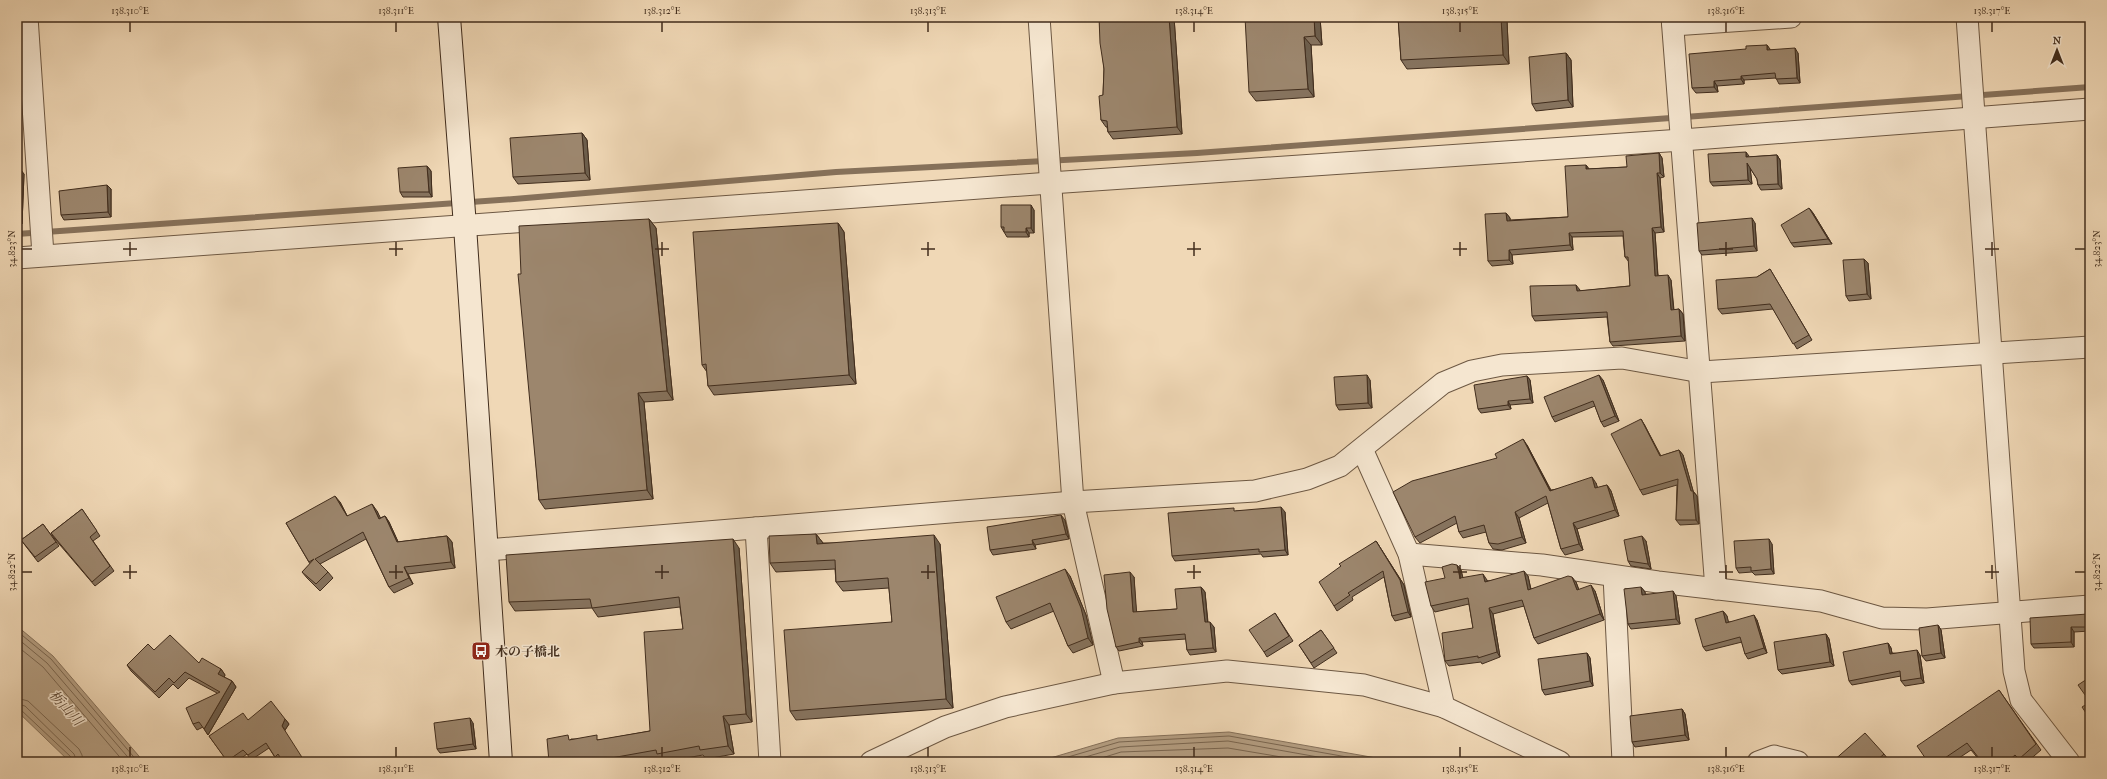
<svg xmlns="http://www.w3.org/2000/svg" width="2107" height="779" font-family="'IM FELL French Canon','Noto Serif JP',serif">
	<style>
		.water { fill: #b49e82; stroke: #86715a }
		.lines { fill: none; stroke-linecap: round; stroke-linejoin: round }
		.shore { stroke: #7a6650; stroke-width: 1 }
		.stream { stroke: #86715a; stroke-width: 6 }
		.street-casing { stroke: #6d5843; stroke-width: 23 }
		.secondary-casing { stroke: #412d1d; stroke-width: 24 }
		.street { stroke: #f5e6d0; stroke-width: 21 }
		.secondary { stroke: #f5e6d0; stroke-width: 22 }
		.wall { fill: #86735e; stroke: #412d1d }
		.shaded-wall { fill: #6d5e4c; stroke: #412d1d }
		.building { fill: #9c866d; stroke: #412d1d }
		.ticks { fill: none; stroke: #412d1d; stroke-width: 1.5 }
		.labels { text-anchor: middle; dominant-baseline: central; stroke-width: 3; stroke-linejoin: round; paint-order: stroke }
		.poi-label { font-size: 13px; font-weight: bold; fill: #412d1d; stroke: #f5e6d0; text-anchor: start }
		.water-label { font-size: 14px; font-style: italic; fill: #5e4936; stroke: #f5e6d0 }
		.neatline { fill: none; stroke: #412d1d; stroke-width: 1.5 }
		.ticks-label { font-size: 10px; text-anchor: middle; fill: #412d1d }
	</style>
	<rect width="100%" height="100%" fill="#f0d8b6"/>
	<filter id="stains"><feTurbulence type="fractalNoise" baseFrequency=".005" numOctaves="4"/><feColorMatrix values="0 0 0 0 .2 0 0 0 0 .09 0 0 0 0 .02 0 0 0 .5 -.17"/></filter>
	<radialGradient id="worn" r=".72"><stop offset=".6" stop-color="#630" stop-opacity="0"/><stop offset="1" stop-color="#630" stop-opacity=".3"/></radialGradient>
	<!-- water -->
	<g class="water">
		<path d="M17 626 53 656 144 762H70L17 711Z"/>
		<path d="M1229 732 1399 762H1037L1118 738Z"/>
	</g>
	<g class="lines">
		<!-- shore -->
		<g class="shore">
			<path d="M17 631 51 659 138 762"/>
			<path d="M17 638 47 663 132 762"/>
			<path d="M17 646 43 667 124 762"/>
			<path d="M17 698 28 701 79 749 82 755 83 762"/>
			<path d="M17 704 25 706 74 754 77 762"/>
			<path d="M17 709 21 710 71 757 72 762"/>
			<path d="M1051 762 1119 742 1229 736 1375 762"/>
			<path d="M1068 762 1120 747 1228 741 1346 762"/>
			<path d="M1089 762 1121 752 1228 748 1311 762"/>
		</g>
		<!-- stream -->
		<path class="stream" d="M17 234 514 199 836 172 1197 153 2090 87"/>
		<!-- street casing -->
		<g class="street-casing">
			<g id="street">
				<path d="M27 17 43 255"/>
				<path d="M1039 17 1073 502 1114 683"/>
				<path d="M1672 17 1716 589"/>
				<path d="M1967 17 2014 671 2021 700 2069 762"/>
				<path d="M1673 25 1791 17"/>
				<path d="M17 258 1050 183 1682 140 2090 109"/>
				<path d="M1362 449 1409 554 1444 707"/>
				<path d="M756 528 770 762"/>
				<path d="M487 550 1073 502 1255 491 1307 479 1340 466 1443 383 1472 371 1502 365 1622 358 1701 372 2090 347"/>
				<path d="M1409 554 1542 565 1658 582 1821 601 1882 618 1927 619 2090 606"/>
				<path d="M1614 576 1623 762"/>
				<path d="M871 762 945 727 1005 707 1114 683 1227 671 1364 685 1444 707 1560 762"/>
				<path d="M1758 762 1774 756 1798 762"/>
			</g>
		</g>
		<!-- secondary casing -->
		<g class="secondary-casing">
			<path id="secondary" d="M449 17 465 226 501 762"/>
		</g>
		<!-- street -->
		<use href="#street" class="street"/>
		<!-- secondary -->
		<use href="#secondary" class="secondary"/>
	</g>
	<!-- wall -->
	<g class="wall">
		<path d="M1099 17H1174L1182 134 1113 139 1108 132 1107 127H1106L1101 120 1103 95 1104 69Z"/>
		<path d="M1320 17 1322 45H1311L1314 97 1256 101 1249 92Z"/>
		<path d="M1398 17H1554V18L1507 21 1509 64 1407 69 1401 60Z"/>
		<path d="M1857 17H1883L1858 19Z"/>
		<path d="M1767 45 1770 50 1798 53 1800 83 1779 84 1776 78 1744 80V84L1717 86 1718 92 1696 93 1692 88 1746 49Z"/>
		<path d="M1566 53 1571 60 1573 107 1536 111 1532 104Z"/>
		<path d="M582 133 587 140 590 180 518 184 513 177Z"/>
		<path d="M1659 153 1662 158 1664 177 1660 178 1664 232 1655 233 1658 275 1671 280 1674 310 1679 309 1683 314 1685 341 1613 346 1610 342 1607 317 1535 321 1532 316 1580 290V291L1630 286 1629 262 1625 257 1623 236 1572 237 1573 250 1512 255 1513 264 1492 266 1488 261 1506 213 1510 218V220L1568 217 1586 165 1589 169 1627 167Z"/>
		<path d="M1777 155 1780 160 1782 189 1761 190 1758 185 1757 179 1750 168 1752 184 1713 186 1710 182 1749 157Z"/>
		<path d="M427 166 431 171 432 197H403L400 192Z"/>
		<path d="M17 167 24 174 22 224H17Z"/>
		<path d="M111 189V217L64 220 61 215Z"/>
		<path d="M1809 208 1813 213 1832 244 1794 247 1791 243Z"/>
		<path d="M1034 210V233H1029V237H1007L1001 227Z"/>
		<path d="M649 219 656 228 673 400 644 402 653 499 545 509 539 500 521 274Z"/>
		<path d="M838 223 844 232 856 384 714 395 708 386 707 372 702 365Z"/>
		<path d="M1755 223 1757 251 1702 255 1699 251Z"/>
		<path d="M1864 259 1868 263 1871 299 1849 301 1846 296Z"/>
		<path d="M1770 269 1812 340 1797 349 1773 309 1722 314 1718 309 1757 277Z"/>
		<path d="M1527 376 1530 380 1533 403 1510 405 1511 409 1481 413 1478 409Z"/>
		<path d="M1370 380 1372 408 1339 410 1336 405Z"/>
		<path d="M1603 380 1619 421 1604 427 1601 422 1595 406 1555 422 1552 417Z"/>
		<path d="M1644 424 1661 456 1679 450 1683 455 1693 491 1697 496 1699 524 1680 525 1676 520 1677 485 1643 495 1640 490Z"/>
		<path d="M1527 445 1551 490 1596 483 1597 488 1607 485 1611 491 1619 516 1577 529 1583 550 1565 555 1561 549 1548 503 1519 518 1526 543 1502 550 1493 549 1489 543 1486 532 1463 538 1459 532 1457 523 1420 543 1415 537 1497 458Z"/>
		<path d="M340 502 347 516 377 511 380 518 385 516 389 522 398 542 447 536 452 542 455 568 408 574 413 584 394 593 389 587 366 539 320 564 328 572 333 578 320 591 307 578 302 572 310 564 286 523Z"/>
		<path d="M82 509 100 536 93 541 114 571 95 586 54 538 51 533Z"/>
		<path d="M1236 511 1285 512 1288 555 1263 557 1261 554 1175 561 1172 556Z"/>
		<path d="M1065 520 1069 539 1035 545 1036 549 993 555 990 550Z"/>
		<path d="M43 524 59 546 38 562 21 540Z"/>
		<path d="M816 534 823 543 940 544 953 708 796 720 790 711 892 622 889 588 843 591 836 582 835 569 776 572 770 563Z"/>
		<path d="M1376 541 1404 585 1411 617 1395 621 1392 616 1384 577 1352 597 1353 600 1337 611 1334 606 1341 566Z"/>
		<path d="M1646 541 1651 569 1631 566 1628 561Z"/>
		<path d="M1772 544 1774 574 1755 575 1752 572 1739 573 1736 568Z"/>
		<path d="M739 548 752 722 729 725 734 754 706 759 703 755 664 762H663L661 759 645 762H549L571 739 600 740 650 731 683 629 680 607 598 617 592 608 515 611 509 602Z"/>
		<path d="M1457 565 1461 570 1463 578 1487 580V581L1528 576 1531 589 1576 582 1579 590 1595 591 1604 620 1538 644 1534 638 1524 606 1493 614 1500 657 1482 664 1481 662 1449 666 1445 661 1473 628 1469 604 1435 612 1431 606 1445 578Z"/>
		<path d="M1070 576 1086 615 1093 645 1073 653 1068 646 1054 611 1011 629 1006 622Z"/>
		<path d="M1134 577 1136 612 1177 609 1201 587 1205 592 1208 622 1214 627 1216 652 1190 655 1187 650 1186 639 1142 642 1143 646 1119 651 1116 647Z"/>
		<path d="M1641 587 1645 592V594L1676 596 1680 624 1631 629 1628 624Z"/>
		<path d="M1723 611 1727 616 1728 622 1757 620 1767 653 1748 659 1745 654 1742 642 1706 651 1703 647Z"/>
		<path d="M1275 613 1293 641 1267 657 1264 652Z"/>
		<path d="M2090 613V631L2074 632V647L2034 648 2031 644Z"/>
		<path d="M1938 625 1941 630 1945 658 1926 661 1922 656Z"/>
		<path d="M1321 630 1337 653 1314 668 1299 645Z"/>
		<path d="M1826 634 1829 639 1834 666 1782 674 1778 670Z"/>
		<path d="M1888 643 1891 648 1892 653 1920 655 1924 683 1905 686 1901 681V676L1852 685 1849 681Z"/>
		<path d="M1587 653 1590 658 1593 686 1545 695 1542 690Z"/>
		<path d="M199 663 221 669 225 675 224 677 232 681 236 687 208 735 203 727 197 730 193 724 217 693 189 678 178 689 173 684 159 698 131 671 127 665Z"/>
		<path d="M1999 690 2041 750 2027 762H2020L2019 761 2018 762H1981L1971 750 1953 762H1928Z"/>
		<path d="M1682 709 1685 714 1689 740 1635 747 1632 742Z"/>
		<path d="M285 719 289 724 285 730 281 759 278 762 269 748 251 760 247 754 236 762H228L209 736 248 720Z"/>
		<path d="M473 723 476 749 440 753 437 749Z"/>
		<path d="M1884 754 1888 759 1884 762H1832Z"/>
	</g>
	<!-- shaded-wall -->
	<g class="shaded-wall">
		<path d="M1169 17H1174L1182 134 1177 127Z"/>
		<path d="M1314 17H1320L1322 45 1315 36Z"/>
		<path d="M1501 17H1504L1507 21 1509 64 1503 55Z"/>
		<path d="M1304 37 1311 45 1314 97 1308 89Z"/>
		<path d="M1767 45 1770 49 1771 55 1767 50Z"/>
		<path d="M1795 48 1798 53 1800 83 1797 78Z"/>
		<path d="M1566 53 1571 60 1573 107 1568 100Z"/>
		<path d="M1741 76 1744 80V84L1741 79Z"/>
		<path d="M1714 81 1717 86 1718 92 1714 87Z"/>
		<path d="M582 133 587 140 590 180 585 173Z"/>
		<path d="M1746 152 1749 156 1746 157Z"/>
		<path d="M1659 153 1662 158 1664 177 1660 173Z"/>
		<path d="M1777 155 1780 160 1782 189 1778 184Z"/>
		<path d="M1747 163 1750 167 1752 184 1748 180Z"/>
		<path d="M1586 165 1589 169H1586Z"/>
		<path d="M427 166 431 171 432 197 429 192Z"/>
		<path d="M19 167 24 174 22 224 17 217Z"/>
		<path d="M1657 173 1660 178 1664 232 1661 227Z"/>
		<path d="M107 185 111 189V217L108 212Z"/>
		<path d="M1031 205 1034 210V233L1031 228Z"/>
		<path d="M1809 208 1813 213 1832 244 1828 239Z"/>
		<path d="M1506 213 1510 218V225L1507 221Z"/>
		<path d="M1752 218 1755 223 1757 251 1754 246Z"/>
		<path d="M649 219 656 228 673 400 667 391Z"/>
		<path d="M838 223 844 232 856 384 849 375Z"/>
		<path d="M1026 228 1029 233V237L1026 232Z"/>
		<path d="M1652 228 1655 233 1658 280 1655 276Z"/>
		<path d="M1569 233 1572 237 1573 250 1570 245Z"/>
		<path d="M1509 250 1512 255 1513 264 1509 260Z"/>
		<path d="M1864 259 1868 263 1871 299 1867 294Z"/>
		<path d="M1668 275 1671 280 1674 315 1671 310Z"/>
		<path d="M1576 285 1580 290V296L1577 291Z"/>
		<path d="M1679 309 1683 314 1685 341 1681 336Z"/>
		<path d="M1367 375 1370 380 1372 408 1368 403Z"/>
		<path d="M1599 375 1603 380 1619 421 1615 416Z"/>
		<path d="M1527 376 1530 380 1533 403 1530 399Z"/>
		<path d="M638 393 644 402 653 499 647 490Z"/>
		<path d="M1508 401 1510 405 1511 409 1508 405Z"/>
		<path d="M1641 419 1644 424 1663 461 1660 456Z"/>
		<path d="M1523 439 1527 445 1554 497 1550 491Z"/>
		<path d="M1679 450 1683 455 1694 494 1693 491 1697 496 1699 524 1696 520 1691 491Z"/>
		<path d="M1592 477 1596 483 1600 494 1595 488Z"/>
		<path d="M1607 485 1611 491 1619 516 1615 510Z"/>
		<path d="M335 496 340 502 351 523 347 516Z"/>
		<path d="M372 504 377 511 384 525 379 519Z"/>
		<path d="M1281 507 1285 512 1288 555 1285 550Z"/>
		<path d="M1515 512 1519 518 1526 543 1522 537Z"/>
		<path d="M1061 515 1065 520 1069 539 1066 534Z"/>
		<path d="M385 516 389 522 401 548 397 542Z"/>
		<path d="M1573 523 1577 529 1583 550 1579 544Z"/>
		<path d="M816 534 823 543V553L817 544Z"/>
		<path d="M934 535 940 544 953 708 946 699Z"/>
		<path d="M447 536 452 542 455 568 451 562Z"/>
		<path d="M1642 536 1646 541 1651 569 1648 564Z"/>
		<path d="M733 539 739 548 752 722 746 714Z"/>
		<path d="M1769 539 1772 544 1774 574 1771 569Z"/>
		<path d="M1032 540 1035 545 1036 549 1033 544Z"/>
		<path d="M1376 541 1404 585 1411 617 1408 612Z"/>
		<path d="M1457 565 1461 570 1464 584 1460 578Z"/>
		<path d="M404 567 408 574 413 584 409 578Z"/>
		<path d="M1065 569 1070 576 1086 615 1093 645 1088 638Z"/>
		<path d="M1524 571 1528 576 1532 596 1528 590Z"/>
		<path d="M1130 572 1134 577 1137 617 1133 612Z"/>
		<path d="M1483 574 1487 580 1488 588 1485 582Z"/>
		<path d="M1572 577 1576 582 1581 596 1577 590Z"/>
		<path d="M1591 585 1595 591 1604 620 1600 614Z"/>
		<path d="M1201 587 1205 592 1208 627 1205 622Z"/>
		<path d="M1641 587 1645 592 1646 600 1642 595Z"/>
		<path d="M1673 591 1676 596 1680 624 1676 619Z"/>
		<path d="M1489 608 1493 614 1500 657 1497 652Z"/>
		<path d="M1723 611 1727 616 1730 628 1726 623Z"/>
		<path d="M1754 615 1757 620 1767 653 1764 648Z"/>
		<path d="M1210 622 1214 627 1216 652 1213 648Z"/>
		<path d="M1938 625 1941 630 1945 658 1941 653Z"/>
		<path d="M2071 627 2074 632V647L2071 642Z"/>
		<path d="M1826 634 1829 639 1834 666 1830 662Z"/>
		<path d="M1139 638 1142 642 1143 646 1139 642Z"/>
		<path d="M1888 643 1891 648 1893 659 1890 654Z"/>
		<path d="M1917 650 1920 655 1924 683 1921 678Z"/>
		<path d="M1587 653 1590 658 1593 686 1590 681Z"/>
		<path d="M221 669 225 675 223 680 218 674Z"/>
		<path d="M232 681 236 687 208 735 204 729Z"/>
		<path d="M1682 709 1685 714 1689 740 1685 735Z"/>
		<path d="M723 716 729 725 734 754 728 746Z"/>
		<path d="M470 718 473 723 476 749 473 744Z"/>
		<path d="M285 719 289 724 285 730 282 726Z"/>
	</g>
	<!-- building -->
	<g class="building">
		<path d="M1099 17H1169L1177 127 1108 132 1107 121 1101 120 1099 96 1103 95 1104 69 1100 43Z"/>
		<path d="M1245 17H1314L1315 36 1304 37 1308 89 1249 92Z"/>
		<path d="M1398 17H1501L1503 55 1401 60Z"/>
		<path d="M1767 45V50L1795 48 1797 78 1776 79 1775 73 1741 76V79L1714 81V87L1692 88 1689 54 1746 49V46Z"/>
		<path d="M1566 53 1568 100 1532 104 1529 57Z"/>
		<path d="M582 133 585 173 513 177 510 138Z"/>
		<path d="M1746 152V157L1777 155 1778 184 1758 185 1757 179 1747 163 1748 180 1710 182 1708 154Z"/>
		<path d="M1659 153 1660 173H1657L1661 227 1652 228 1655 276 1668 275 1671 310 1679 309 1681 336 1610 342 1607 312 1532 316 1530 286 1576 285 1577 291 1630 286 1628 257H1625L1623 231 1569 233 1570 245 1509 250V260L1488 261 1485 214 1506 213 1507 221 1568 217 1565 166 1586 165V169L1627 167 1626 156Z"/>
		<path d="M427 166 429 192H400L398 168Z"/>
		<path d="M17 167H19L17 217Z"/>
		<path d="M107 185 108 212 61 215 59 191Z"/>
		<path d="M1001 205H1031V228H1026V232H1004V227H1001Z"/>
		<path d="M1809 208 1828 239 1791 243 1781 225Z"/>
		<path d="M1752 218 1754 246 1699 251 1697 223Z"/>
		<path d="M649 219 667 391 638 393 647 490 539 500 518 274H521L519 226Z"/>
		<path d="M838 223 849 375 708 386 706 364 702 365 693 232Z"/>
		<path d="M1864 259 1867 294 1846 296 1843 260Z"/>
		<path d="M1770 269 1809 335 1793 344 1770 304 1718 309 1716 280 1757 277Z"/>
		<path d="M1367 375 1368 403 1336 405 1334 377Z"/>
		<path d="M1599 375 1615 416 1601 422 1593 401 1552 417 1544 397Z"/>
		<path d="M1527 376 1530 399 1508 401V405L1478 409 1474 385Z"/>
		<path d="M1641 419 1660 456 1679 450 1691 491H1693L1696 520H1676L1678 479 1640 490 1611 434Z"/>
		<path d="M1523 439 1550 491 1592 477 1595 488 1607 485 1615 510 1573 523 1579 544 1561 549 1546 496 1515 512 1522 537 1498 544 1489 543 1484 525 1459 532 1455 516 1415 537 1393 492 1412 481 1497 458 1495 454Z"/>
		<path d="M335 496 347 516 372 504 379 519 385 516 397 542 447 536 451 562 404 567 409 578 389 587 363 532 315 559 328 572 316 584 302 572 314 559 309 562 286 523Z"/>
		<path d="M1281 507 1285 550 1259 552V549L1172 556 1168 513 1234 508V511Z"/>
		<path d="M82 509 97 531 90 537 110 566 92 582 51 533Z"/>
		<path d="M1061 515 1066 534 1032 540 1033 544 990 550 987 527Z"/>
		<path d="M43 524 56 542 35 557 21 540Z"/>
		<path d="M816 534 817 544 934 535 946 699 790 711 784 630 892 622 888 578 836 582 835 560 770 563 769 536Z"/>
		<path d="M1642 536 1648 564 1628 561 1624 540Z"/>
		<path d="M733 539 746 714 723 716 728 746 700 750 699 746 657 754 656 750 600 760V762H549L547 739 568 735 569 740 597 735V740L650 731 644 632 683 629 679 597 592 608 590 599 509 602 506 555Z"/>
		<path d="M1769 539 1771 569 1751 571V567L1736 568 1734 541Z"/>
		<path d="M1376 541 1400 580 1408 612 1392 616 1383 571 1348 593 1350 595 1334 606 1319 582 1341 566 1339 564Z"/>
		<path d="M1452 564 1457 565 1460 578 1483 574 1485 582 1524 571 1528 590 1568 576 1572 577 1577 590 1591 585 1600 614 1534 638 1522 600 1489 608 1497 652 1478 658V656L1445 661 1442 633 1473 628 1468 598 1431 606 1425 582 1445 578 1442 567Z"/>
		<path d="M1065 569 1081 608 1088 638 1068 646 1050 603 1006 622 996 597Z"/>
		<path d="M1130 572 1133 612 1177 609 1175 589 1201 587 1205 622H1210L1213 648 1187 650 1185 634 1139 638V642L1116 647 1107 609 1104 575Z"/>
		<path d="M1641 587 1642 595 1673 591 1676 619 1628 624 1624 589Z"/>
		<path d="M1723 611 1726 623 1754 615 1764 648 1745 654 1740 637 1703 647 1695 619Z"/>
		<path d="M1275 613 1289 636 1264 652 1249 630Z"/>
		<path d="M2090 613V627H2071V642L2031 644 2030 618 2088 614Z"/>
		<path d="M1938 625 1941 653 1922 656 1919 628Z"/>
		<path d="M1321 630 1334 648 1311 663 1299 645Z"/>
		<path d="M1826 634 1830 662 1778 670 1774 642Z"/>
		<path d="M170 635 199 663 202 658 221 669 218 674 232 681 204 729 199 722 193 724 186 708 220 692 185 672 174 683 169 678 155 692 127 665 148 644 154 650Z"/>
		<path d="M1888 643 1890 654 1917 650 1921 678 1901 681 1900 671 1849 681 1843 652Z"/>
		<path d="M1587 653 1590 681 1542 690 1538 659Z"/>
		<path d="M2090 677V719L2082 707 2090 702 2078 685Z"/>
		<path d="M1999 690 2036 744 2019 759 2015 755 2007 762H1982L1967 743 1939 762H1928L1917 746Z"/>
		<path d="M271 701 285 719 282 726 305 762H283L278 754 275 757 266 743 248 755 243 750 227 761 209 736 243 713 248 720Z"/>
		<path d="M1682 709 1685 735 1632 742 1630 716Z"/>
		<path d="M470 718 473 744 437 749 434 723Z"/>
		<path d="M1865 733 1884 754 1875 762H1832Z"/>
	</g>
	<!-- ticks -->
	<path class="ticks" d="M130 22V32M396 22V32M662 22V32M928 22V32M1194 22V32M1460 22V32M1726 22V32M1992 22V32M130 242V256M396 242V256M662 242V256M928 242V256M1194 242V256M1460 242V256M1726 242V256M1992 242V256M22 249H32M123 249H137M389 249H403M655 249H669M921 249H935M1187 249H1201M1453 249H1467M1719 249H1733M1985 249H1999M2075 249H2085M130 565V579M396 565V579M662 565V579M928 565V579M1194 565V579M1460 565V579M1726 565V579M1992 565V579M22 572H32M123 572H137M389 572H403M655 572H669M921 572H935M1187 572H1201M1453 572H1467M1719 572H1733M1985 572H1999M2075 572H2085M130 747V757M396 747V757M662 747V757M928 747V757M1194 747V757M1460 747V757M1726 747V757M1992 747V757"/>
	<!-- icons -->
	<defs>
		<g id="bus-square" transform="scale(1)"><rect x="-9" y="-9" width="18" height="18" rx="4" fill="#8f2418" stroke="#f5e6d0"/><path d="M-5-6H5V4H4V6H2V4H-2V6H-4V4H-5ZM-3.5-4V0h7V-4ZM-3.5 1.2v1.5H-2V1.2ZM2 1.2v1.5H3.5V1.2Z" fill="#fff"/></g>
	</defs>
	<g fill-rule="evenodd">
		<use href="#bus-square" x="481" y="651"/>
	</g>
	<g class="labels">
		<!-- poi labels -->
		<g class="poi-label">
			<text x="495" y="651">木の子橋北</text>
		</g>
		<!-- water labels -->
		<g class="water-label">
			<text transform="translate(66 708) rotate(48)">栃山川</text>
		</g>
	</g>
	<!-- margin -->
	<rect width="2107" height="779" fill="none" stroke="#f0d8b6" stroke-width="44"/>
	<!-- north arrow -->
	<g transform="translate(2057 50)" stroke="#f5e6d0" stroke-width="3" paint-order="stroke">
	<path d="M0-3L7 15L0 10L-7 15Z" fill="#412d1d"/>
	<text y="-6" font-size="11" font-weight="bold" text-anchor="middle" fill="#412d1d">N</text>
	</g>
	<rect x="22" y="22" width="2063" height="735" class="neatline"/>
	<g class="ticks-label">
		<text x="130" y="14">138.310°E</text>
		<text x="396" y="14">138.311°E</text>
		<text x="662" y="14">138.312°E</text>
		<text x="928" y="14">138.313°E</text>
		<text x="1194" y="14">138.314°E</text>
		<text x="1460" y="14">138.315°E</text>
		<text x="1726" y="14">138.316°E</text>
		<text x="1992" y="14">138.317°E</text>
		<text transform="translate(11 249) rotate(-90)" y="4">34.823°N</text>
		<text transform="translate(2096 249) rotate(-90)" y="4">34.823°N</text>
		<text transform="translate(11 572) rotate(-90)" y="4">34.822°N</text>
		<text transform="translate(2096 572) rotate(-90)" y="4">34.822°N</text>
		<text x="130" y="772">138.310°E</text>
		<text x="396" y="772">138.311°E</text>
		<text x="662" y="772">138.312°E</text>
		<text x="928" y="772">138.313°E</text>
		<text x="1194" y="772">138.314°E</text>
		<text x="1460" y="772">138.315°E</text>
		<text x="1726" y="772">138.316°E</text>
		<text x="1992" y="772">138.317°E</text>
	</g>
	<rect width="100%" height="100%" filter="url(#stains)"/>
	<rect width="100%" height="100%" fill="url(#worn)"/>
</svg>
